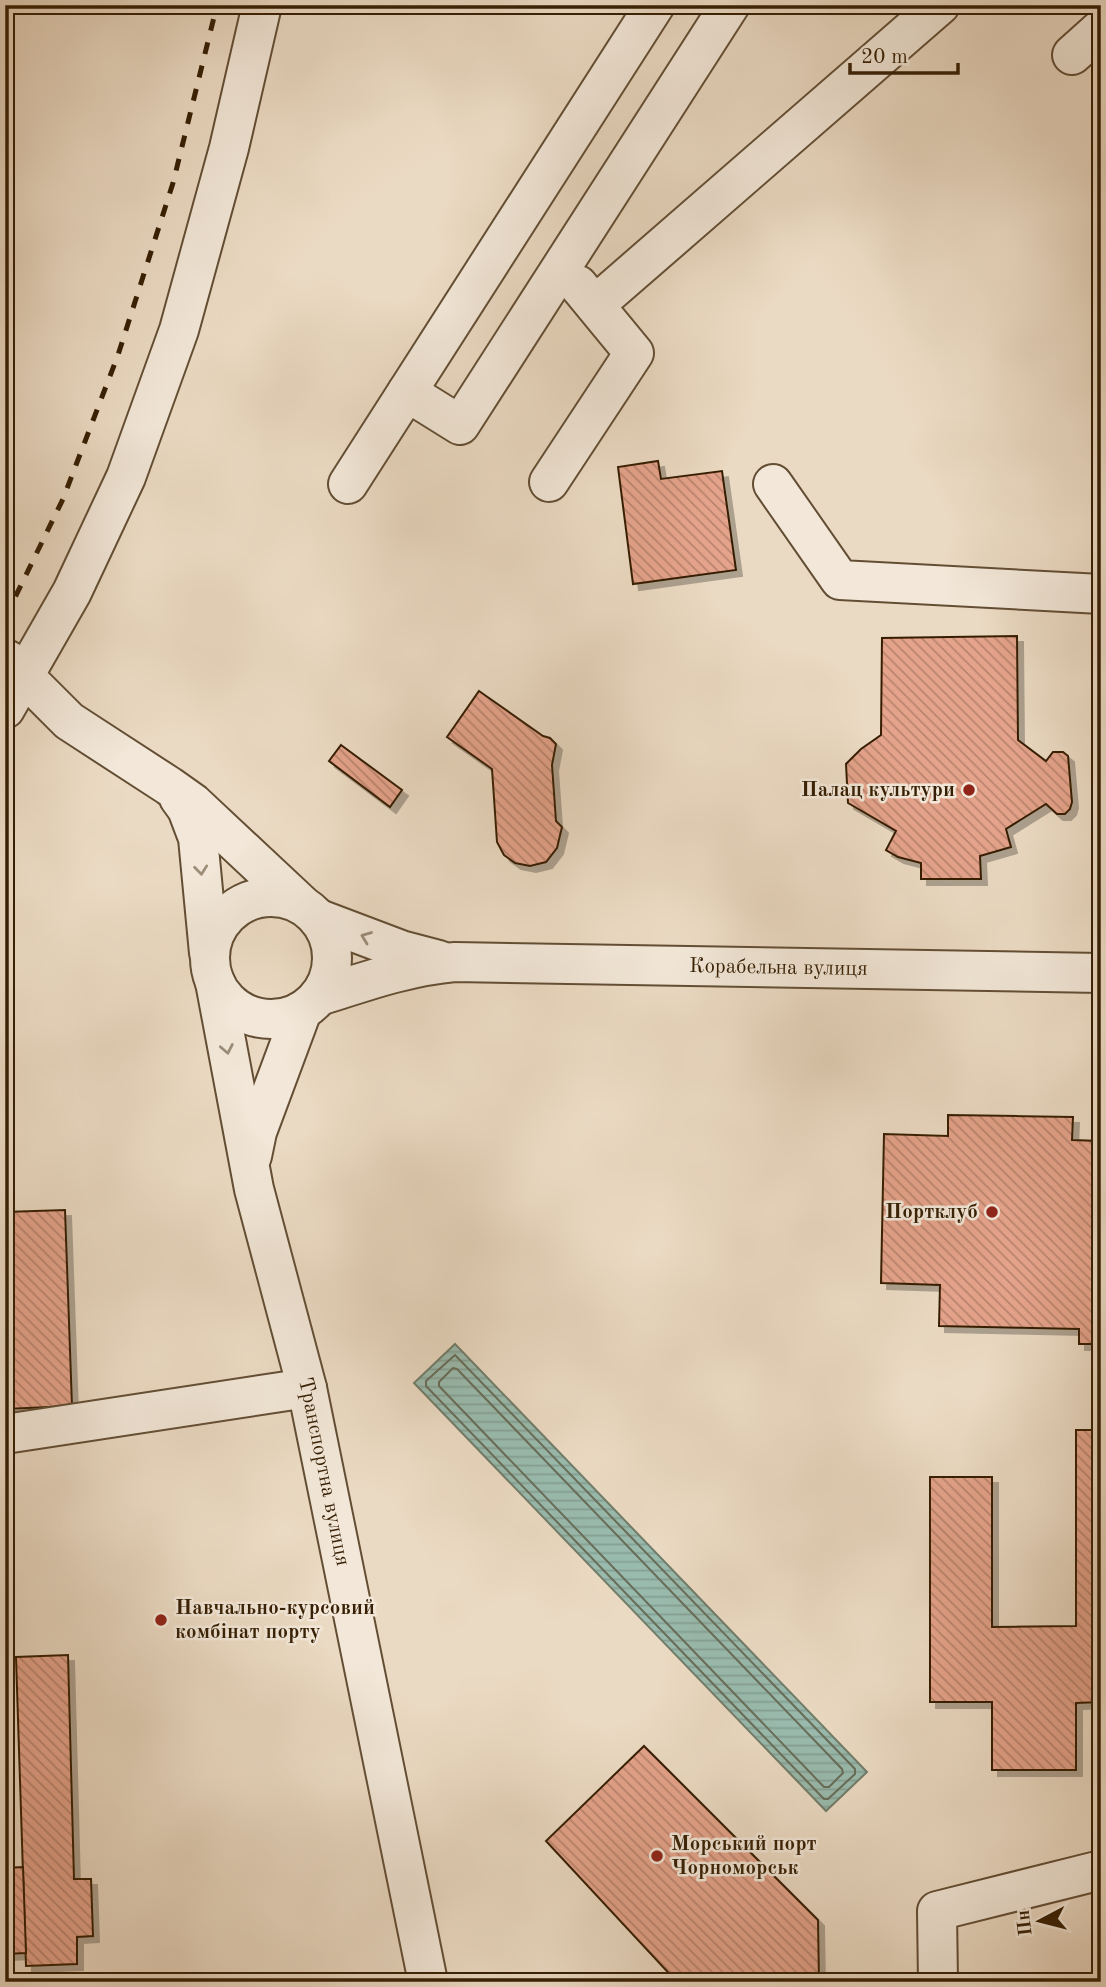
<svg xmlns="http://www.w3.org/2000/svg" width="1106" height="1987" font-family="'Old Standard TT',serif">
	<style>
		.water { fill: url(#water-rules); stroke: #717d6a; stroke-width: 2 }
		.lines { fill: none; stroke-linecap: round; stroke-linejoin: round }
		.shore { stroke: #686d59; stroke-width: 2 }
		.building { fill: url(#building-back-hatch); stroke: #361f04; stroke-width: 2; filter: url(#shadow) }
		.minor-casing { stroke: #634e34; stroke-width: 42 }
		.minor { stroke: #f2e7d8; stroke-width: 38 }
		.rail { stroke: #361f04; stroke-width: 5; stroke-dasharray: 12 12; stroke-linecap: butt }
		.oneway { stroke: #9d8d79 }
		.poi-dot { fill: #8f2418; stroke: #f2e7d8; stroke-width: 2.5 }
		.labels { text-anchor: middle; dominant-baseline: central; stroke-width: 5; stroke-linejoin: round; paint-order: stroke }
		.poi-label { font-size: 21px; font-weight: bold; fill: #361f04; stroke: #f2e7d8; text-anchor: end }
		.street-label { font-size: 21px; fill: #361f04; stroke: #f2e7d8 }
	</style>
	<defs>
		<pattern id="water-rules" width="6" height="5" patternUnits="userSpaceOnUse" patternTransform="scale(1.75)"><rect width="6" height="5" fill="#99bbae"/><path d="M0 2.5h6" fill="none" stroke="#84a094"/></pattern>
		<pattern id="building-back-hatch" width="6" height="6" patternUnits="userSpaceOnUse" patternTransform="scale(1.75)"><rect width="6" height="6" fill="#e5a38b"/><path d="M-1 5l2 2M0 0l6 6M5-1l2 2" fill="none" stroke="#ba846f"/></pattern>
		<filter id="shadow"><feDropShadow dx="6" dy="6" stdDeviation="0" flood-color="#0004"/></filter>
	</defs>
	<rect width="100%" height="100%" fill="#ebdac3"/>
	<filter id="stains"><feTurbulence type="fractalNoise" baseFrequency=".00286" numOctaves="4"/><feColorMatrix values="0 0 0 0 .2 0 0 0 0 .09 0 0 0 0 .02 0 0 0 .5 -.17"/></filter>
	<radialGradient id="worn" r=".72"><stop offset=".6" stop-color="#630" stop-opacity="0"/><stop offset="1" stop-color="#630" stop-opacity=".3"/></radialGradient>
	<!-- water -->
	<path class="water" d="M455 1344 867 1772 826 1811 414 1383Z"/>
	<g class="lines">
		<!-- shore -->
		<g class="shore">
			<path d="M455 1355 855 1769V1774L828 1799H824L426 1386V1381Z"/>
			<path d="M453 1368 457 1369 842 1769 843 1773 829 1787H824L439 1386V1382Z"/>
		</g>
	</g>
	<!-- building -->
	<g class="building">
		<path d="M658 461 661 479 722 471 736 570 633 584 618 467Z"/>
		<path d="M1017 636 1018 740 1046 761 1053 752H1063L1068 756 1072 802 1070 809 1065 814H1057L1046 804 1006 829 1011 847 980 856 981 879H921V863L898 857 886 850 896 831 848 803 846 764 861 749 881 735 882 638Z"/>
		<path d="M479 691 543 736 550 738 556 744 552 765 556 821 562 827 557 848 546 862 530 866 515 863 504 855 497 842 492 769 447 737Z"/>
		<path d="M341 745 402 790 390 807 329 761Z"/>
		<path d="M948 1115 1073 1117 1072 1140 1101 1141V1344H1079V1329L939 1326 940 1285 881 1283 884 1134 948 1136Z"/>
		<path d="M65 1210 72 1406 5 1409V1212Z"/>
		<path d="M1076 1430H1101V1702L1076 1703V1770H992V1702H930V1477H992V1627L1076 1626Z"/>
		<path d="M68 1655 74 1879H91L93 1936 77 1937V1964L26 1966 16 1657Z"/>
		<path d="M644 1746 818 1920 819 1982H677L546 1841Z"/>
		<path d="M23 1867 26 1953 5 1954V1868Z"/>
	</g>
	<g class="lines">
		<!-- minor casing -->
		<g class="minor-casing">
			<g id="minor">
				<path d="M1072 55 1101 29"/>
				<path d="M595 305 940 5"/>
				<path d="M407 392 460 425 730 5"/>
				<path d="M549 482 634 353 578 285"/>
				<path d="M348 484 655 5"/>
				<path d="M773 484 840 580 1101 594"/>
				<path d="M8 660 69 721 169 786 193 803 301 904"/>
				<path d="M5 709 72 592 126 477 179 330 229 148 262 5"/>
				<path d="M179 798 187 809 198 838 209 953"/>
				<circle cx="271" cy="958" r="61"/>
				<path d="M319 919 401 950 439 960"/>
				<path id="s1" d="M215 982 254 1189 307 1388 428 1982"/>
				<path id="s2" d="M319 996C364 982 408 966 455 962L1101 973"/>
				<path d="M252 1156 257 1132 302 1011"/>
				<path d="M5 1434 307 1388"/>
				<path d="M938 1982 937 1911 1101 1870"/>
			</g>
		</g>
		<!-- minor -->
		<use href="#minor" class="minor"/>
		<!-- rail -->
		<path class="rail" d="M5 618 63 499 118 355 173 183 217 5"/>
	</g>
	<!-- one-way arrows -->
	<defs><path id="oneway-chevron" d="M-2-3.5L2.5 0L-2 3.5" fill="none" stroke-width="1.6" stroke-linecap="round" stroke-linejoin="round" transform="scale(1.75)"/></defs>
	<g class="oneway">
		<use href="#oneway-chevron" transform="translate(201 870) rotate(84)"/>
		<use href="#oneway-chevron" transform="translate(366 937) rotate(-159)"/>
		<use href="#oneway-chevron" transform="translate(227 1049) rotate(79)"/>
	</g>
	<!-- markers -->
	<g class="poi-dot">
		<circle cx="969" cy="790" r="7"/>
		<circle cx="992" cy="1212" r="7"/>
		<circle cx="161" cy="1620" r="7"/>
		<circle cx="657" cy="1856" r="7"/>
	</g>
	<g class="labels">
		<!-- poi labels -->
		<g class="poi-label">
			<text x="955" y="790">Палац культури</text>
			<text x="978" y="1212">Портклуб</text>
			<text x="175" y="1608" text-anchor="start">Навчально-курсовий<tspan x="175" dy="24">комбінат порту</tspan></text>
			<text x="671" y="1844" text-anchor="start">Морський порт<tspan x="671" dy="24">Чорноморськ</tspan></text>
		</g>
		<!-- street labels -->
		<g class="street-label">
			<text stroke="none"><textPath href="#s2" startOffset="464">Корабельна вулиця</textPath></text>
			<text stroke="none"><textPath href="#s1" startOffset="502">Транспортна вулиця</textPath></text>
		</g>
	</g>
	<!-- margin -->
	<rect width="1106" height="1987" fill="none" stroke="#ebdac3" stroke-width="28"/>
	<rect x="7" y="7" width="1092" height="1973" fill="none" stroke="#361f04" stroke-width="3.5"/>
	<rect x="14" y="14" width="1078" height="1959" fill="none" stroke="#361f04" stroke-width="2"/>
	<!-- north arrow -->
	<g transform="translate(1040 1921) rotate(263)" stroke="#f2e7d8" stroke-width="5" paint-order="stroke">
	<path d="M0-5L12 26L0 18L-12 26Z" fill="#361f04"/>
	<text y="-10" font-size="19" font-weight="bold" text-anchor="middle" fill="#361f04">Пн</text>
	</g>
	<!-- scale -->
	<path d="M850 63v10h108v-10" fill="none" stroke="#361f04" stroke-width="3.5"/>
	<text x="861" y="63" font-size="21" fill="#361f04" stroke="#f2e7d8" stroke-width="5" paint-order="stroke">20 m</text>
	<rect width="100%" height="100%" filter="url(#stains)"/>
	<rect width="100%" height="100%" fill="url(#worn)"/>
</svg>
